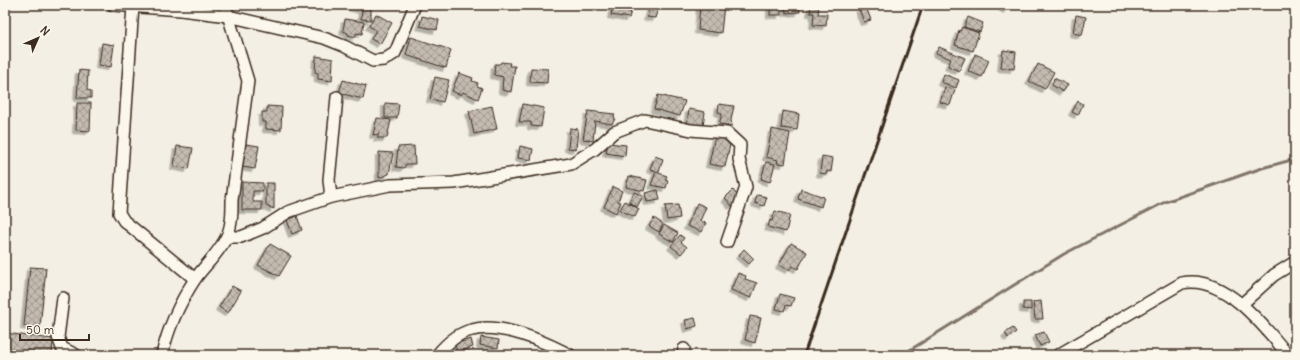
<svg xmlns="http://www.w3.org/2000/svg" width="1300" height="360" font-family="Delius,sans-serif">
	<style>
		.lines { fill: none; stroke-linecap: round; stroke-linejoin: round }
		.stream { stroke: #817468; stroke-width: 3 }
		.building { fill: url(#building-cross-hatch); stroke: #3b2a1e; filter: url(#shadow) }
		.minor-casing { stroke: #3b2a1e; stroke-width: 14 }
		.path { stroke: #3b2a1e; stroke-width: 1.5; stroke-dasharray: 4 3; stroke-linecap: butt }
		.minor { stroke: #fbf7ec; stroke-width: 11 }
		.rail { stroke: #3b2a1e; stroke-width: 3 }
	</style>
	<defs>
		<pattern id="building-cross-hatch" width="8" height="8" patternUnits="userSpaceOnUse"><rect width="8" height="8" fill="#c3bbb0"/><path d="M0 0l8 8M0 8l8-8" fill="none" stroke="#a0988f"/></pattern>
		<filter id="shadow"><feDropShadow dx="-3.5" dy="3.5" stdDeviation="0" flood-color="#0004"/></filter>
	</defs>
	<rect width="100%" height="100%" fill="#f3efe4"/>
	<filter id="ink" filterUnits="userSpaceOnUse"><feTurbulence type="fractalNoise" baseFrequency=".025" numOctaves="2"/><feDisplacementMap in="SourceGraphic" scale="8" xChannelSelector="R" yChannelSelector="G"/><feConvolveMatrix kernelMatrix="1 2 1 2 8 2 1 2 1" color-interpolation-filters="sRGB"/></filter>
	<g filter="url(#ink)">
		<g class="lines">
			<!-- stream -->
			<path class="stream" d="M902 355 1064 254 1165 202 1262 168 1295 159"/>
		</g>
		<!-- building -->
		<g class="building">
			<path d="M345 5H371V20L361 19 362 10Z"/>
			<path d="M613 5H633V8L620 5V9L631 11 629 18 611 15Z"/>
			<path d="M650 5H659L655 18 647 17Z"/>
			<path d="M700 5H724L721 33 698 30Z"/>
			<rect x="770" y="5" width="11" height="10"/>
			<path d="M785 5H799L800 12 786 13Z"/>
			<path d="M811 5H819L818 14H827L826 26 813 25 814 13H810Z"/>
			<path d="M999 5H1009L1007 10Z"/>
			<path d="M866 7 871 20 864 22 859 9Z"/>
			<path d="M376 14 392 23 380 44 371 39 376 30 369 26Z"/>
			<path d="M1076 15 1086 17 1082 35 1073 33Z"/>
			<path d="M422 16 439 20 437 30 420 26Z"/>
			<path d="M968 17 983 23 980 32 964 27Z"/>
			<path d="M345 19 364 22 362 34 356 33V37L348 35V33L343 31Z"/>
			<path d="M962 27 979 33 973 51 955 45 959 30 960 31Z"/>
			<path d="M411 37 451 50 446 68 406 55Z"/>
			<path d="M102 43 114 45 111 67 99 65Z"/>
			<path d="M939 47 965 58 959 71 948 66 951 59 936 53Z"/>
			<path d="M1003 50 1016 52 1014 69 1001 68Z"/>
			<path d="M975 54 989 60 982 77 968 71Z"/>
			<path d="M316 56 333 59 332 81 318 79V73L315 72Z"/>
			<path d="M501 62 510 63 509 66H515L511 92 502 90 503 77 494 75 495 64H500Z"/>
			<path d="M1038 64 1054 72 1045 89 1029 81Z"/>
			<path d="M531 68 548 69 547 83 530 82Z"/>
			<path d="M79 70 88 71 87 90 91 91V98H77Z"/>
			<path d="M459 73 473 78 472 81 478 83 477 86 482 88 478 99 463 92 461 95 452 91Z"/>
			<path d="M944 74 959 80 956 88 941 82Z"/>
			<path d="M435 77 449 80 443 102 430 99Z"/>
			<path d="M1054 78 1068 85 1063 92 1052 85Z"/>
			<path d="M343 80 366 86 363 99 339 93Z"/>
			<path d="M945 87 955 90 950 105 940 102Z"/>
			<path d="M658 95 685 101 680 116 654 109Z"/>
			<path d="M1078 101 1083 104 1078 115 1072 112Z"/>
			<path d="M77 103H91L90 131 76 130Z"/>
			<path d="M385 103 399 104 397 118H385Z"/>
			<path d="M523 104 544 108 541 127 531 126V122H519Z"/>
			<path d="M719 104 734 106 731 120 732 126 719 124 722 114 718 112Z"/>
			<path d="M267 106 282 107 281 130 266 129V122H262V112H267Z"/>
			<path d="M492 106 497 129 474 134 469 111Z"/>
			<path d="M689 109 705 112 703 126 687 123Z"/>
			<path d="M588 111 614 114 615 119 612 124 595 121 593 141 583 139Z"/>
			<path d="M783 111 799 114 797 130 781 128Z"/>
			<path d="M377 118 391 120 387 138H377L379 134 373 135Z"/>
			<path d="M570 128 578 129 576 149 568 148Z"/>
			<path d="M772 129 790 133 785 164 777 163 778 160 766 157Z"/>
			<path d="M715 136 731 140 725 167 709 164Z"/>
			<path d="M608 143 626 145 625 156 606 153Z"/>
			<path d="M246 144 259 146 255 169 242 167Z"/>
			<path d="M177 146 193 148 189 169 174 166Z"/>
			<path d="M414 146 415 164H406L404 168 396 167 398 147Z"/>
			<path d="M520 146 533 149 531 160 518 158Z"/>
			<path d="M379 152 393 153 389 174 379 178Z"/>
			<path d="M655 156 663 159 659 172 650 169Z"/>
			<path d="M822 156 833 158 831 172 827 171 826 174 820 173Z"/>
			<path d="M766 162 775 164 770 182 761 179Z"/>
			<path d="M656 172 667 176 665 180 668 181 666 188 651 185Z"/>
			<path d="M629 176 647 180 644 191 626 187Z"/>
			<path d="M242 182 263 183V191H253V202H262V210H242Z"/>
			<path d="M266 183H274V209L266 206Z"/>
			<path d="M613 187 622 191 618 201 621 202 616 213 604 207Z"/>
			<path d="M801 189 824 197 821 207 798 199Z"/>
			<path d="M658 190 660 200 647 202 645 193Z"/>
			<path d="M733 190 740 199 732 206 725 198Z"/>
			<path d="M634 192 643 196 637 207 629 202Z"/>
			<path d="M757 195 767 197 764 206 755 203Z"/>
			<path d="M625 201 639 209 635 217 620 210Z"/>
			<path d="M697 203 706 207 700 221 706 223 702 232 687 226Z"/>
			<path d="M678 205 680 218 667 220 665 206Z"/>
			<path d="M775 211 790 215 786 232 768 227 770 220 772 221Z"/>
			<path d="M297 216 302 230 292 234 287 220Z"/>
			<path d="M654 218 663 224 659 232 649 226Z"/>
			<path d="M664 225 678 233 673 242 659 234Z"/>
			<path d="M680 235 684 238 681 242 687 247 681 254 671 246Z"/>
			<path d="M791 243 807 252 798 269 792 266 789 270 779 265Z"/>
			<path d="M270 244 291 256 279 276 258 265Z"/>
			<path d="M744 249 754 259 749 264 739 255Z"/>
			<path d="M30 267 46 268 40 328 24 326Z"/>
			<path d="M738 273 746 276 745 279 757 283 751 298 731 290Z"/>
			<path d="M232 286 241 291 228 313 219 307Z"/>
			<path d="M780 294 794 298 791 306 786 305 784 311 776 309Z"/>
			<path d="M1041 301 1043 319H1035L1033 302Z"/>
			<path d="M1023 302H1031V310L1023 309Z"/>
			<path d="M750 316 761 318 755 343 745 340Z"/>
			<path d="M695 318 697 326 687 329 685 320Z"/>
			<path d="M1013 328 1016 332 1008 338 1005 333Z"/>
			<path d="M1044 332 1049 342 1040 346 1035 335Z"/>
			<path d="M5 333 53 339 52 355 5 351Z"/>
			<path d="M481 337 499 340 498 348 480 345Z"/>
			<path d="M471 339 473 347 457 352 455 344Z"/>
		</g>
		<g class="lines">
			<!-- minor casing -->
			<g class="minor-casing">
				<g id="minor">
					<path d="M113 5 181 10 228 16 324 38 344 46 373 61 384 60 395 53 415 5"/>
					<path d="M133 6 119 213 124 221 195 279"/>
					<path d="M331 197 329 180 337 97"/>
					<path d="M227 237H241L263 228 288 212 331 197 390 185 454 183 571 164 595 149 614 132 645 120 691 130 727 133 740 145 739 159 746 187 727 242"/>
					<path d="M63 298 58 337 62 348 76 355"/>
					<path d="M1242 304 1274 275 1295 262"/>
					<path d="M162 355C168 328 180 302 195 279 205 265 220 252 227 236 232 225 232 212 232 200L248 81 225 5"/>
					<path d="M437 355C446 344 457 333 472 330 500 322 545 342 570 355"/>
					<path d="M683 355 684 349"/>
					<path d="M1058 355 1182 283C1224 274 1265 327 1288 355"/>
				</g>
			</g>
			<!-- path -->
			<path class="path" d="M5 353 34 355"/>
			<!-- minor -->
			<use href="#minor" class="minor"/>
			<!-- rail -->
			<path class="rail" d="M804 355 923 5"/>
		</g>
	</g>
	<!-- margin -->
	<rect width="1300" height="360" fill="none" stroke="#fbf7ec" stroke-width="20"/>
	<rect x="10" y="10" width="1280" height="340" fill="none" stroke="#3b2a1e" stroke-width="1.5" filter="url(#ink)"/>
	<!-- north arrow -->
	<g transform="translate(38 38) rotate(45)" stroke="#fbf7ec" stroke-width="3" paint-order="stroke">
	<path d="M0-3L7 15L0 10L-7 15Z" fill="#3b2a1e"/>
	<text y="-6" font-size="11" font-weight="bold" text-anchor="middle" fill="#3b2a1e">N</text>
	</g>
	<!-- scale -->
	<path d="M20 334v6h69v-6" fill="none" stroke="#3b2a1e" stroke-width="2"/>
	<text x="26" y="334" font-size="12" fill="#3b2a1e" stroke="#fbf7ec" stroke-width="3" paint-order="stroke">50 m</text>
</svg>
